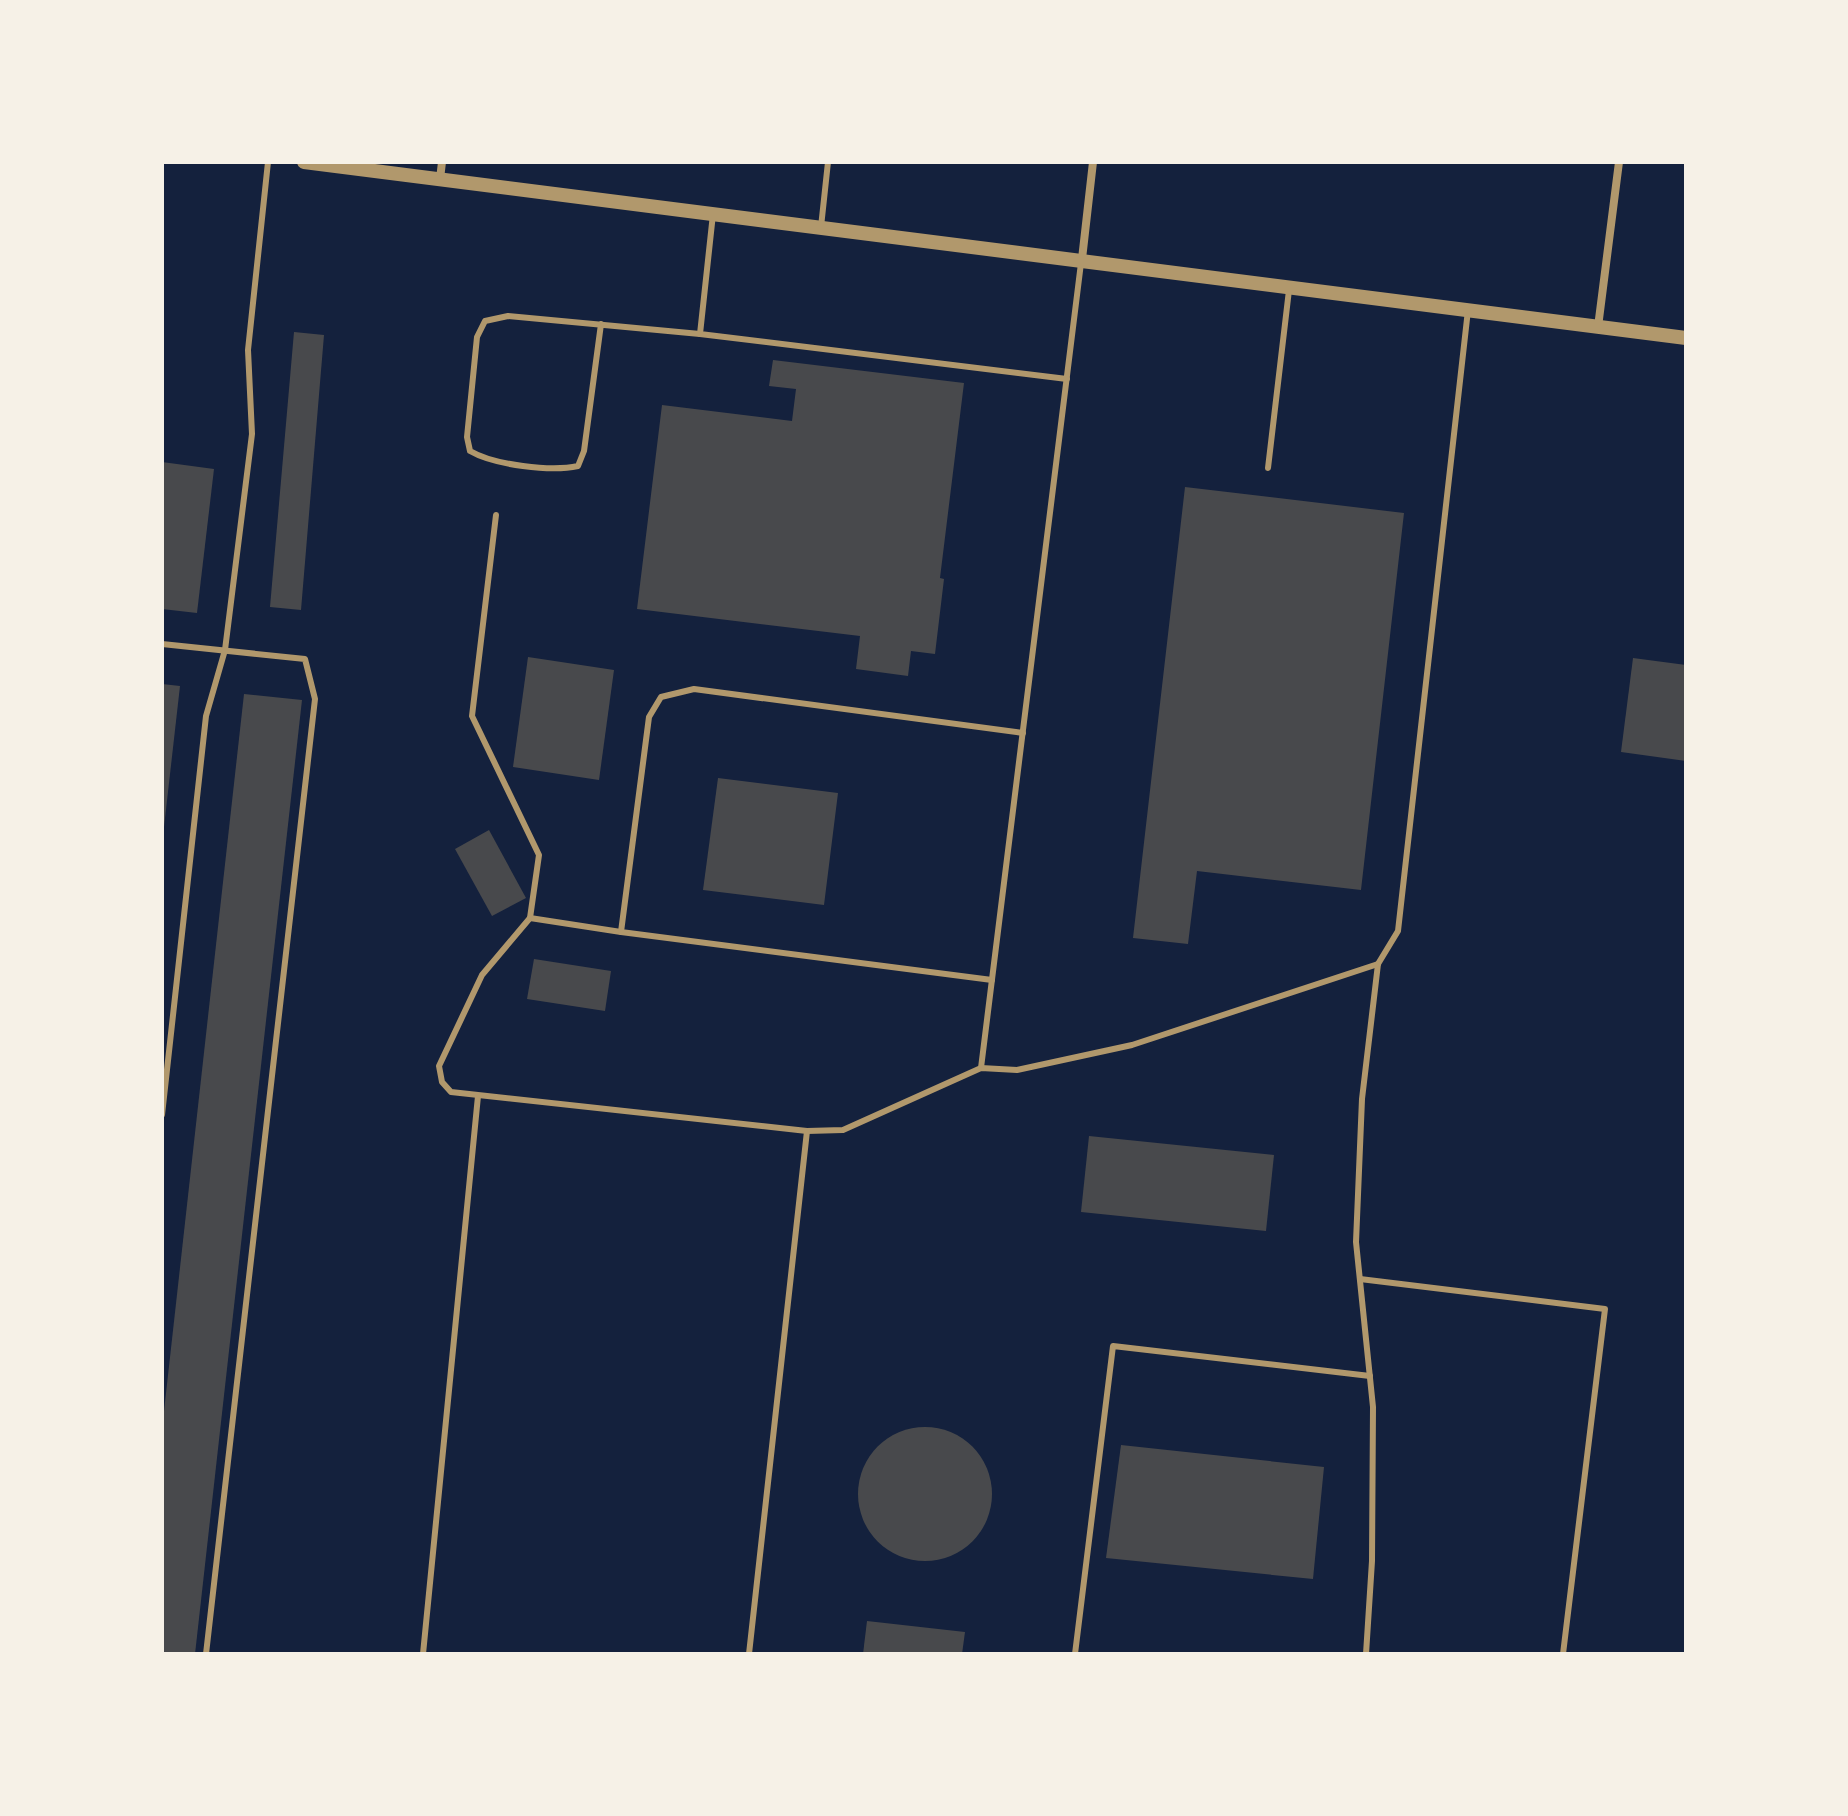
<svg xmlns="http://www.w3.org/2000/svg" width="1848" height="1816" font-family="Commissioner,sans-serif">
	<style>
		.building { fill: #48494c }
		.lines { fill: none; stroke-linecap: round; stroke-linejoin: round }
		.service { stroke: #b1986c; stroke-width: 6 }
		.minor { stroke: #b1986c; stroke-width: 8 }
		.tertiary { stroke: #b1986c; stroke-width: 14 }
	</style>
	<rect width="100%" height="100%" fill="#14213d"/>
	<!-- building -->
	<g class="building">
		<path d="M294 332 324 335 301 610 270 607Z"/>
		<path d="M773 360 964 383 940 578 944 579 935 654 911 651 908 676 856 669 860 636 637 609 662 405 792 421 796 389 769 386Z"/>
		<path d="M162 462 214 469 197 613 162 609Z"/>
		<path d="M1185 487 1404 513 1361 890 1197 871 1188 944 1133 938Z"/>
		<path d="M528 657 614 670 599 780 513 767Z"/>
		<path d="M1633 658 1686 665V761L1621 752Z"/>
		<path d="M162 684 180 686 164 827H162Z"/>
		<path d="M244 694 302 700 195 1654H162V1429Z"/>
		<path d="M718 778 838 793 824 905 703 890Z"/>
		<path d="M489 830 526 898 492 916 455 849Z"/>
		<path d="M534 959 611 971 605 1011 527 999Z"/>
		<path d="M1089 1136 1274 1155 1266 1231 1081 1212Z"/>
		<circle cx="925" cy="1494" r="67"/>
		<path d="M1121 1445 1324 1467 1313 1579 1106 1558Z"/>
		<path d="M867 1621 965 1632 962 1654H863Z"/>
	</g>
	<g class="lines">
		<!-- service -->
		<g class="service">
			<path d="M713 214 700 334 1067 379"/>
			<path d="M821 227 828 162"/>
			<path d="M601 324 584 451 578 466C551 472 494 465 470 451L467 437 477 337 485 321 508 316 700 334"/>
			<path d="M1268 468 1289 290"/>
			<path d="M496 515 472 716 539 855 530 918 621 932"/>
			<path d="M162 644 305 659 315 699 206 1654"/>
			<path d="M530 918 482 975 439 1066 442 1082 451 1092 807 1131 843 1130 981 1068 1017 1070 1132 1045 1378 964"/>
			<path d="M992 980 621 932 649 717 661 697 694 689 1023 733"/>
			<path d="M981 1068 1081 263"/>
			<path d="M162 1115 206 716 225 650 252 434 248 350 268 162"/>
			<path d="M1360 1279 1605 1309 1563 1654"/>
			<path d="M423 1654 478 1096"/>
			<path d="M749 1654 807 1131"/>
			<path d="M1075 1654 1113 1346 1370 1376"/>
			<path d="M1366 1654 1372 1561 1373 1407 1356 1242 1362 1099 1378 964 1398 931 1468 310"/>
		</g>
		<!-- minor -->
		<g class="minor">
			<path d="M440 179 442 162"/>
			<path d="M1082 259 1093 162"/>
			<path d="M1598 327 1619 162"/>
		</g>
		<!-- tertiary -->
		<path class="tertiary" d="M304 162 1686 338"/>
	</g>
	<!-- border -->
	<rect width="1848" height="1816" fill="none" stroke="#f6f1e7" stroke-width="328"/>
</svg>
